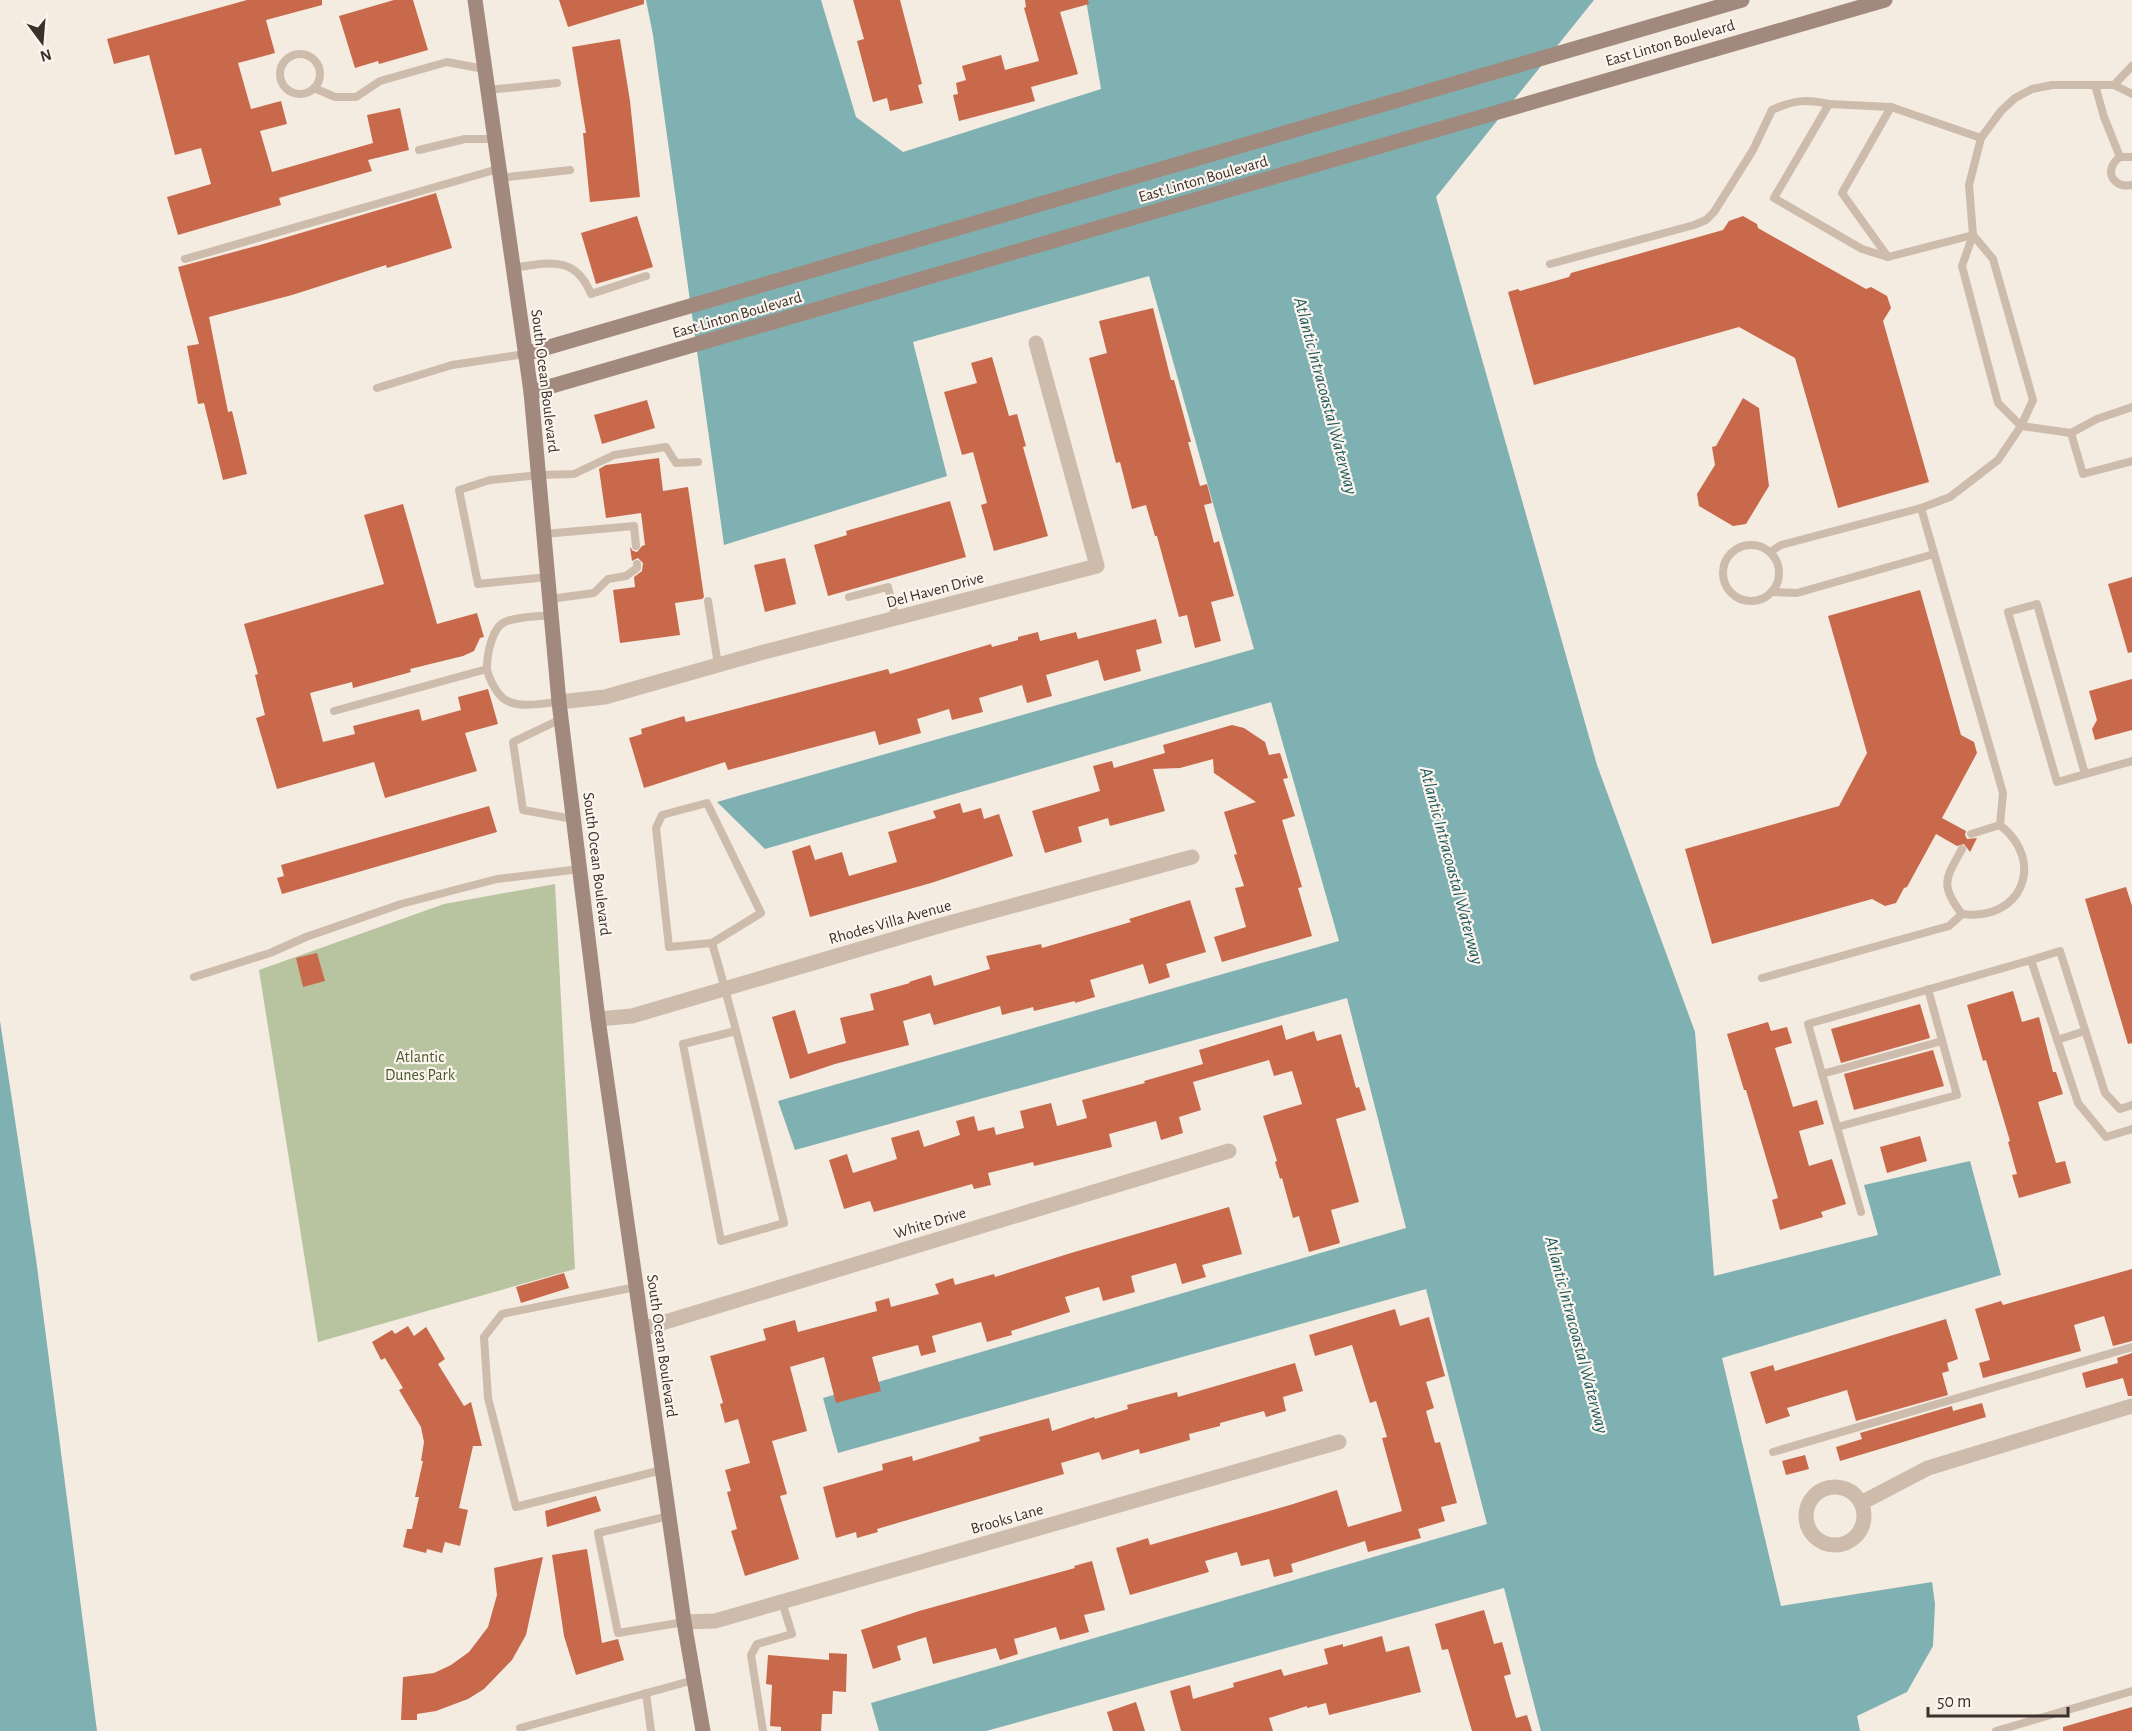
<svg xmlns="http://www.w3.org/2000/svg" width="2132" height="1731" font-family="'Alegreya Sans',sans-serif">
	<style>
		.green { fill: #b8c4a0 }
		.water { fill: #7fb0b2 }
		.building { fill: #c8694b }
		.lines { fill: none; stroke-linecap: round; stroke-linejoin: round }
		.lane { stroke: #cdbbac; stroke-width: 8 }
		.street { stroke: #cdbbac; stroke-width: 15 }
		.secondary { stroke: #a18a7d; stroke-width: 15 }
		.labels { text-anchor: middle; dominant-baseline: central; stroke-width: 4.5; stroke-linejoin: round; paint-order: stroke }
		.street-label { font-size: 16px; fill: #3b302b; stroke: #fbf5ee }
		.park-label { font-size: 16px; fill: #4a5a2e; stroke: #fbf5ee }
		.water-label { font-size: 18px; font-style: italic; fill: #1f5a5e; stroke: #fbf5ee }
	</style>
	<rect width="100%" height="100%" fill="#f4ebe1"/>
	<!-- green -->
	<path class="green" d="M555 884 575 1269 318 1342 259 970 444 904Z"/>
	<!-- water -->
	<g class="water">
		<path d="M646 0H821L856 117 903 152 1101 89 1086 0H1594L1436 197 1597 765 1695 1032 1714 1276 1878 1235 1864 1185 1970 1161 2001 1275 1722 1358 1781 1606 1932 1582 1935 1604 1933 1646 1907 1692 1857 1716 1860 1731H1541L1504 1588 986 1731H879L871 1703 1487 1524 1426 1289 838 1453 823 1398 1406 1228 1347 998 795 1150 778 1101 1339 941 1271 702 765 849 717 802 1254 649 1149 276 913 342 947 476 724 545 653 35Z"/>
		<path d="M0 1021 36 1259 97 1731H0Z"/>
	</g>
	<!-- building -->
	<g class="building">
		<path d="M247 0H322V5L266 20 275 53 238 63 251 109 281 101 287 124 260 131 272 172 373 143 367 115 400 108 409 150 368 160 372 171 279 198 281 205 178 235 167 197 211 184 201 148 175 155 149 55 114 64 107 39Z"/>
		<path d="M394 0H413L428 50 379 64 378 61 355 68 339 16Z"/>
		<path d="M559 0H644V4L568 27Z"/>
		<path d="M853 0H900L922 84 918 85 923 103 890 111 887 98 873 102 857 41 864 39Z"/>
		<path d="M1025 0H1088L1089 4 1060 12 1078 74 1031 87 1035 101 959 121 953 95 958 94 956 83 966 80 962 66 1001 55 1005 70 1039 61 1024 8 1026 7Z"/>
		<path d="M620 39 630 101 640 197 590 202 583 133H586L572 47Z"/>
		<path d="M436 193 452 248 387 268 386 265 292 295 209 317 228 412 232 411 247 474 223 480 204 403 198 404 187 346 199 344 178 267 260 245Z"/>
		<path d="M637 216 653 267 596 284 581 233Z"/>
		<path d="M1743 216 1757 224 1758 228 1866 289 1871 287 1887 296 1891 308 1883 321 1929 482 1838 508 1795 358 1739 327 1534 385 1508 292 1518 289 1520 291 1569 277 1571 273 1723 230 1729 221Z"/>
		<path d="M1153 308 1171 380H1174L1191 442H1188L1200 486 1207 484 1212 503 1204 505 1214 543 1219 541 1234 596 1211 602 1221 641 1195 648 1187 615 1179 617 1157 536H1155L1146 505 1132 509 1120 462 1116 463 1089 358 1107 353 1099 321Z"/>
		<path d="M992 357 1009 416 1017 414 1026 446 1023 447 1048 536 994 551 981 505 987 503 973 452 962 455 944 392 977 383 971 363Z"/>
		<path d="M1743 398 1759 408 1769 486 1746 524 1733 526 1699 506 1697 494 1715 465 1712 447 1716 446Z"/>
		<path d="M647 400 655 428 602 444 594 415Z"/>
		<path d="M659 458 663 491 688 487 704 597 702 599 675 603 680 635 620 643 613 590 635 587 634 577 642 571 643 563 638 558 632 561 630 547 633 551 637 552 642 546 645 545 641 513 606 518 599 469 606 465Z"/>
		<path d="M950 501 966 557 828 596 814 545 847 535 846 531Z"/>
		<path d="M403 504 437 624 477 613 484 637 480 638 474 651 463 656 410 669 411 672 353 688 352 682 310 693 323 742 355 734 353 726 419 709 422 721 461 710 458 697 488 689 498 724 465 733 477 771 385 798 374 762 277 789 256 718 265 715 255 675 258 674 244 624 384 584 364 515Z"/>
		<path d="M785 558 796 604 765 612 754 565Z"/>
		<path d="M2132 577V652L2128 653 2108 584Z"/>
		<path d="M1920 590 1961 735 1974 742 1977 753 1942 818 1966 831 1965 835 1967 839 1977 838 1970 852 1964 844 1957 846 1936 834 1907 887 1904 888 1896 903 1885 906 1872 899 1712 944 1685 849 1839 806 1867 753 1828 616Z"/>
		<path d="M1156 619 1162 643 1136 650 1141 671 1104 681 1098 660 1046 675 1052 696 1027 703 1022 685 979 698 983 712 952 720 949 709 917 719 921 733 879 745 875 731 728 770 725 762 644 788 629 738 642 734 641 729 684 716 686 722 888 669 890 674 991 644 992 647 1018 640V637L1038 632 1040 641 1076 632 1078 639Z"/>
		<path d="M2132 679V730L2095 740 2092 729 2097 720 2089 691Z"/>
		<path d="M1232 725 1244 728 1265 742 1269 755 1280 753 1288 778 1283 779 1295 816 1282 820 1302 887 1298 888 1312 936 1222 962 1214 937 1246 927 1235 888 1244 886 1234 855 1237 854 1224 812 1256 802 1214 773 1213 759 1180 768 1153 769 1165 811 1110 826 1108 818 1078 827 1082 842 1045 853 1032 811 1100 791 1093 766 1112 761 1114 768 1165 753 1163 745Z"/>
		<path d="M960 803 963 813 981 808 984 819 999 814 1013 856 931 883 810 917 792 851 810 845 815 860 842 852 849 876 897 862 888 832 936 818 933 811Z"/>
		<path d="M489 806 497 832 282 894 277 878 284 876 281 865Z"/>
		<path d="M2126 887 2132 906V1043L2128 1044 2085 899Z"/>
		<path d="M1190 900 1206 952 1166 964 1170 977 1149 984 1143 964 1090 980 1095 997 1075 1003V1001L1034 1011 1033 1007 1002 1015 1000 1006 934 1025 930 1013 903 1021 909 1045 835 1064 790 1079 772 1017 795 1010 808 1054 846 1043 840 1018 874 1010 870 994 910 983 909 982 931 975 934 986 990 969 986 956 1041 944 1042 948 1131 922 1129 919Z"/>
		<path d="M317 953 325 981 303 987 296 958Z"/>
		<path d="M2013 991 2022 1022 2039 1017 2053 1072H2056L2063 1094 2038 1102 2056 1163 2065 1161 2071 1183 2019 1198 2012 1175 2017 1174 2008 1142 2010 1141 1986 1060 1983 1061 1967 1005Z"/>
		<path d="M1920 1004 1930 1038 1841 1063 1831 1029Z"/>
		<path d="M1768 1022 1771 1031 1787 1027 1792 1043 1775 1048 1793 1107 1817 1100 1824 1124 1799 1131 1809 1166 1832 1159 1846 1204 1821 1212 1823 1217 1780 1230 1772 1200 1778 1198 1746 1090H1744L1727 1034Z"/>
		<path d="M1282 1025 1286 1040 1314 1031 1317 1041 1341 1034 1356 1088 1359 1087 1366 1110 1336 1119 1359 1202 1331 1210 1340 1243 1309 1252 1299 1216 1293 1218 1282 1178 1280 1179 1275 1162 1277 1161 1263 1116 1302 1104 1292 1071 1274 1076 1269 1060 1193 1082 1201 1110 1179 1117 1183 1133 1161 1140 1156 1121 1109 1134 1112 1147 1034 1166 1033 1162 988 1173 991 1185 974 1189 972 1184 874 1212 870 1201 844 1209 829 1160 847 1154 853 1173 897 1159 891 1138 919 1130 924 1147 960 1135 956 1121 974 1116 978 1131 994 1127 996 1135 1024 1128 1020 1111 1051 1103 1057 1126 1087 1118 1082 1100 1145 1083 1144 1081 1203 1064 1199 1050Z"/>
		<path d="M1933 1050 1944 1086 1854 1110 1844 1074Z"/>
		<path d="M1920 1136 1927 1161 1887 1173 1880 1147Z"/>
		<path d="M1229 1207 1242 1254 1202 1265 1206 1277 1182 1284 1176 1263 1131 1276 1135 1292 1103 1301 1099 1287 1065 1297 1070 1312 1011 1331 1012 1335 987 1342 981 1322 932 1336 936 1352 921 1356 918 1345 872 1357 881 1391 836 1403 824 1357 790 1367 807 1431 772 1441 787 1494 780 1496 799 1559 745 1576 731 1531 737 1529 727 1492 731 1491 725 1470 750 1463 738 1419 725 1423 720 1404 723 1403 710 1356 766 1340 763 1329 795 1320 798 1332 877 1311 875 1302 889 1298 891 1307 939 1294 935 1284 953 1278 955 1285 994 1274 995 1277 1071 1253Z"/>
		<path d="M2132 1269V1341L2113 1346 2104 1316 2074 1325 2081 1351 1983 1378 1979 1363 1990 1360 1975 1309 2001 1301 2003 1305Z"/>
		<path d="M564 1273 569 1288 521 1303 516 1287Z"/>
		<path d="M1395 1309 1400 1326 1429 1317 1445 1376 1426 1382 1434 1408 1426 1411 1435 1443 1440 1442 1457 1503 1441 1507 1445 1521 1418 1529 1421 1538 1368 1552 1365 1541 1291 1564 1293 1572 1274 1577 1269 1559 1241 1566 1237 1552 1205 1561 1209 1572 1130 1595 1116 1548 1148 1538 1150 1545 1290 1505 1337 1490 1348 1527 1402 1511 1382 1438 1387 1437 1376 1401 1370 1403 1352 1345 1315 1356 1309 1335Z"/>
		<path d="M1946 1319 1958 1359 1947 1363 1949 1371 1942 1373 1948 1395 1856 1421 1847 1390 1787 1408 1790 1416 1766 1424 1750 1372 1773 1365 1775 1371Z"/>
		<path d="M408 1326 414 1336 426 1327 445 1359 438 1364 464 1406 471 1402 482 1446H473L459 1508 468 1510 460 1546 445 1542 442 1553 427 1549 426 1553 403 1547 407 1529H412L419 1497H415L423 1461H421L424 1442 421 1427 399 1390 403 1388 385 1358 381 1360 372 1342 392 1330 395 1334Z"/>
		<path d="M2132 1353V1396H2128L2123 1378 2086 1388 2082 1373 2118 1363 2117 1358Z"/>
		<path d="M1295 1363 1303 1391 1283 1397 1286 1411 1266 1417 1264 1411 1220 1423V1426L1189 1434 1190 1440 1140 1454 1139 1449 1102 1460 1099 1452 1061 1463 1064 1474 877 1529 878 1532 857 1538 856 1532 836 1538 823 1487 883 1470 882 1464 912 1456 913 1461 980 1441 979 1437 1049 1418 1052 1431 1094 1417 1095 1419 1128 1409 1127 1405 1177 1392 1178 1397Z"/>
		<path d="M1982 1403 1986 1417 1840 1461 1836 1447 1862 1439 1860 1433 1952 1406 1953 1411Z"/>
		<path d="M1805 1455 1809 1469 1786 1475 1782 1461Z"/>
		<path d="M596 1496 601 1511 547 1527 545 1511Z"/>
		<path d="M587 1549 602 1643 618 1639 624 1660 576 1675 564 1636 552 1555Z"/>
		<path d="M543 1557 526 1635 512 1660 484 1689 468 1699 436 1711 417 1714V1720H401L403 1677 434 1673 451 1665 469 1652 488 1627 497 1595 494 1568Z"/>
		<path d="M1092 1561 1105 1610 1084 1615 1089 1632 1060 1640 1056 1627 1014 1639 1018 1654 1000 1660 996 1648 933 1664 926 1637 897 1646 901 1660 873 1669 861 1630 919 1611 1075 1568 1074 1566Z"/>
		<path d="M1484 1610 1494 1644 1502 1642 1511 1674 1504 1676 1516 1718 1527 1715 1532 1731H1472L1448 1649 1442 1650 1435 1624Z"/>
		<path d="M1382 1636 1386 1652 1409 1646 1421 1692 1329 1715 1326 1703 1307 1708V1706L1269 1718 1273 1731H1181L1170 1691 1190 1685 1193 1699 1234 1687 1233 1683 1281 1669 1284 1676 1328 1664 1324 1649 1343 1644V1647Z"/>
		<path d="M829 1653 847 1654 846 1692 833 1691 832 1714H822L821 1731H781V1727L770 1726 772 1685 766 1684 768 1655 829 1660Z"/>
		<path d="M1136 1702 1145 1731H1113L1107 1712Z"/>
		<path d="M2132 1707V1731H2063V1727Z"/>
	</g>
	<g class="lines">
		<!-- lane -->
		<g class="lane">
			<circle cx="300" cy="74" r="20"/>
			<path d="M2095 85 2104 117 2120 157"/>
			<path d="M2114 85 2132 66"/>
			<path d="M314 88 335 97H356L380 81 447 62 484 69"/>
			<path d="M487 90 557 83"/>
			<path d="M2132 94 2114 85H2052L2032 89 2015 98 2001 111 1981 138 1969 185 1973 235 1962 266 1998 403 2021 426 2071 433 2097 419 2132 407"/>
			<path d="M419 150 465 139H494"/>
			<path d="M2132 157H2120C2103 169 2112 189 2132 185"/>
			<path d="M499 178 570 170"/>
			<path d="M1973 235 1888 257 1862 249 1774 198 1829 104 1891 107 1981 138"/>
			<path d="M1888 257 1842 193 1891 107"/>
			<path d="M185 259 498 169"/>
			<path d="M1550 264 1694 225 1706 220 1714 212 1753 150 1772 110C1794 100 1805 99 1829 104"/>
			<path d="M512 268C547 263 575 254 591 294L646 276"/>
			<path d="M377 388 452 365 525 354"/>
			<path d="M2071 433 2083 474 2132 461"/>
			<path d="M1921 508 2003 793 2000 825"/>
			<path d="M544 534 634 526 636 546"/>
			<circle cx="1751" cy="573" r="28"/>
			<path d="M1770 552 1781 545 1921 508 1950 497 1998 460 2021 426 2033 400 1993 259 1973 235"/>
			<path d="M548 577 478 584 459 490 490 480 539 475 574 474 614 455 666 447 676 463 698 462"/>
			<path d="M1773 592 1797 593 1934 554"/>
			<path d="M849 597 888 587 896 619"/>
			<path d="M550 599 594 593 608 579 626 576 637 568V564"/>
			<path d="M708 601 718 665"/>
			<path d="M551 615C537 617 518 616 505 622 492 627 487 655 487 667 487 676 497 694 504 699 518 709 543 703 559 702"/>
			<path d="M334 711 487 669"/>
			<path d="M561 719 513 742 523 810 573 819"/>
			<path d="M2085 774 2037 604 2008 612 2057 782 2132 761"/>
			<path d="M1962 849C1946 878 1939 885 1962 914 2021 922 2047 862 2000 825L1971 834"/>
			<path d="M712 943 761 913 707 803 662 815 656 828 669 947 712 943C739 1035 761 1129 784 1223L721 1241 683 1044 736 1031"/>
			<path d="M194 977 270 953 306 937 401 904 497 879 580 869"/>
			<path d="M1762 978 1949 926 1962 914"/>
			<path d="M2057 1040 2085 1031"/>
			<path d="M1822 1074 1942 1041"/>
			<path d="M2132 1105 2120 1109 2105 1093 2060 951 2031 960 2078 1103 2106 1137 2132 1129"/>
			<path d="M1837 1127 1957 1095 1928 989"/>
			<path d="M1861 1212 1808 1024 2031 960"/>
			<path d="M636 1287 502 1314 484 1337 488 1398 516 1507 662 1470"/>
			<path d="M1773 1452 2132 1347"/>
			<path d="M669 1516 598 1533 618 1633 684 1622"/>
			<path d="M646 1693 651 1731"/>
			<path d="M520 1728 694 1680"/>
			<path d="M763 1731 751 1655 757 1644 792 1634 782 1602"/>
			<path d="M1996 1731 2132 1691"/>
		</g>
		<!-- street -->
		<g class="street">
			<path d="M559 702 605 697 764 652 1097 566 1036 343"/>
			<path d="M598 1019 632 1016 942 925 1192 857"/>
			<path d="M642 1329 1229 1151"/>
			<circle cx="1835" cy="1516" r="29"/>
			<path d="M1861 1503 1928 1468 2132 1406"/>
			<path d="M684 1622 715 1621 1339 1442"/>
		</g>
		<!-- secondary -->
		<g class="secondary">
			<path d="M475 0 531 392 559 702 598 1019 684 1622 703 1731"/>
			<path d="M525 354 1742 0"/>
			<path d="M531 392 1885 0"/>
		</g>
	</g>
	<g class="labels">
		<!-- street labels -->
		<g class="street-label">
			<text transform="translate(1670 43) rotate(-16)">East Linton Boulevard</text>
			<text transform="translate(1203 179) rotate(-16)">East Linton Boulevard</text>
			<text transform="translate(737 315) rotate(-16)">East Linton Boulevard</text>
			<text transform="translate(545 381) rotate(83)">South Ocean Boulevard</text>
			<text transform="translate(935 590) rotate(-15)">Del Haven Drive</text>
			<text transform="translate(597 864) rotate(83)">South Ocean Boulevard</text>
			<text transform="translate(890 922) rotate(-16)">Rhodes Villa Avenue</text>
			<text transform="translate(930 1223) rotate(-17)">White Drive</text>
			<text transform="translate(662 1346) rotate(82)">South Ocean Boulevard</text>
			<text transform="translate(1007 1519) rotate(-16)">Brooks Lane</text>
		</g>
		<!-- park labels -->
		<g class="park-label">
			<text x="420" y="1057">Atlantic<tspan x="420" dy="18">Dunes Park</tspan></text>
		</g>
		<!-- water labels -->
		<g class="water-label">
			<text transform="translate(1325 396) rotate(75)">Atlantic Intracoastal Waterway</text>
			<text transform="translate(1451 866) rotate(75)">Atlantic Intracoastal Waterway</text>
			<text transform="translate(1576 1335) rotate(75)">Atlantic Intracoastal Waterway</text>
		</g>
	</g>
	<!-- north arrow -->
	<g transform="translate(42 42) rotate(164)" stroke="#fbf5ee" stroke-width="4.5" paint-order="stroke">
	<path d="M0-4.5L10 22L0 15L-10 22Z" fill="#3b302b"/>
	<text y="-9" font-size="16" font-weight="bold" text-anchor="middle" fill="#3b302b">N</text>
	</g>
	<!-- scale -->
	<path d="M1928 1707v9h140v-9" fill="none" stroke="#3b302b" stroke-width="3"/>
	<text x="1937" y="1707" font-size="18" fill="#3b302b" stroke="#fbf5ee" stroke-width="4.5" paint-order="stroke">50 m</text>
</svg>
